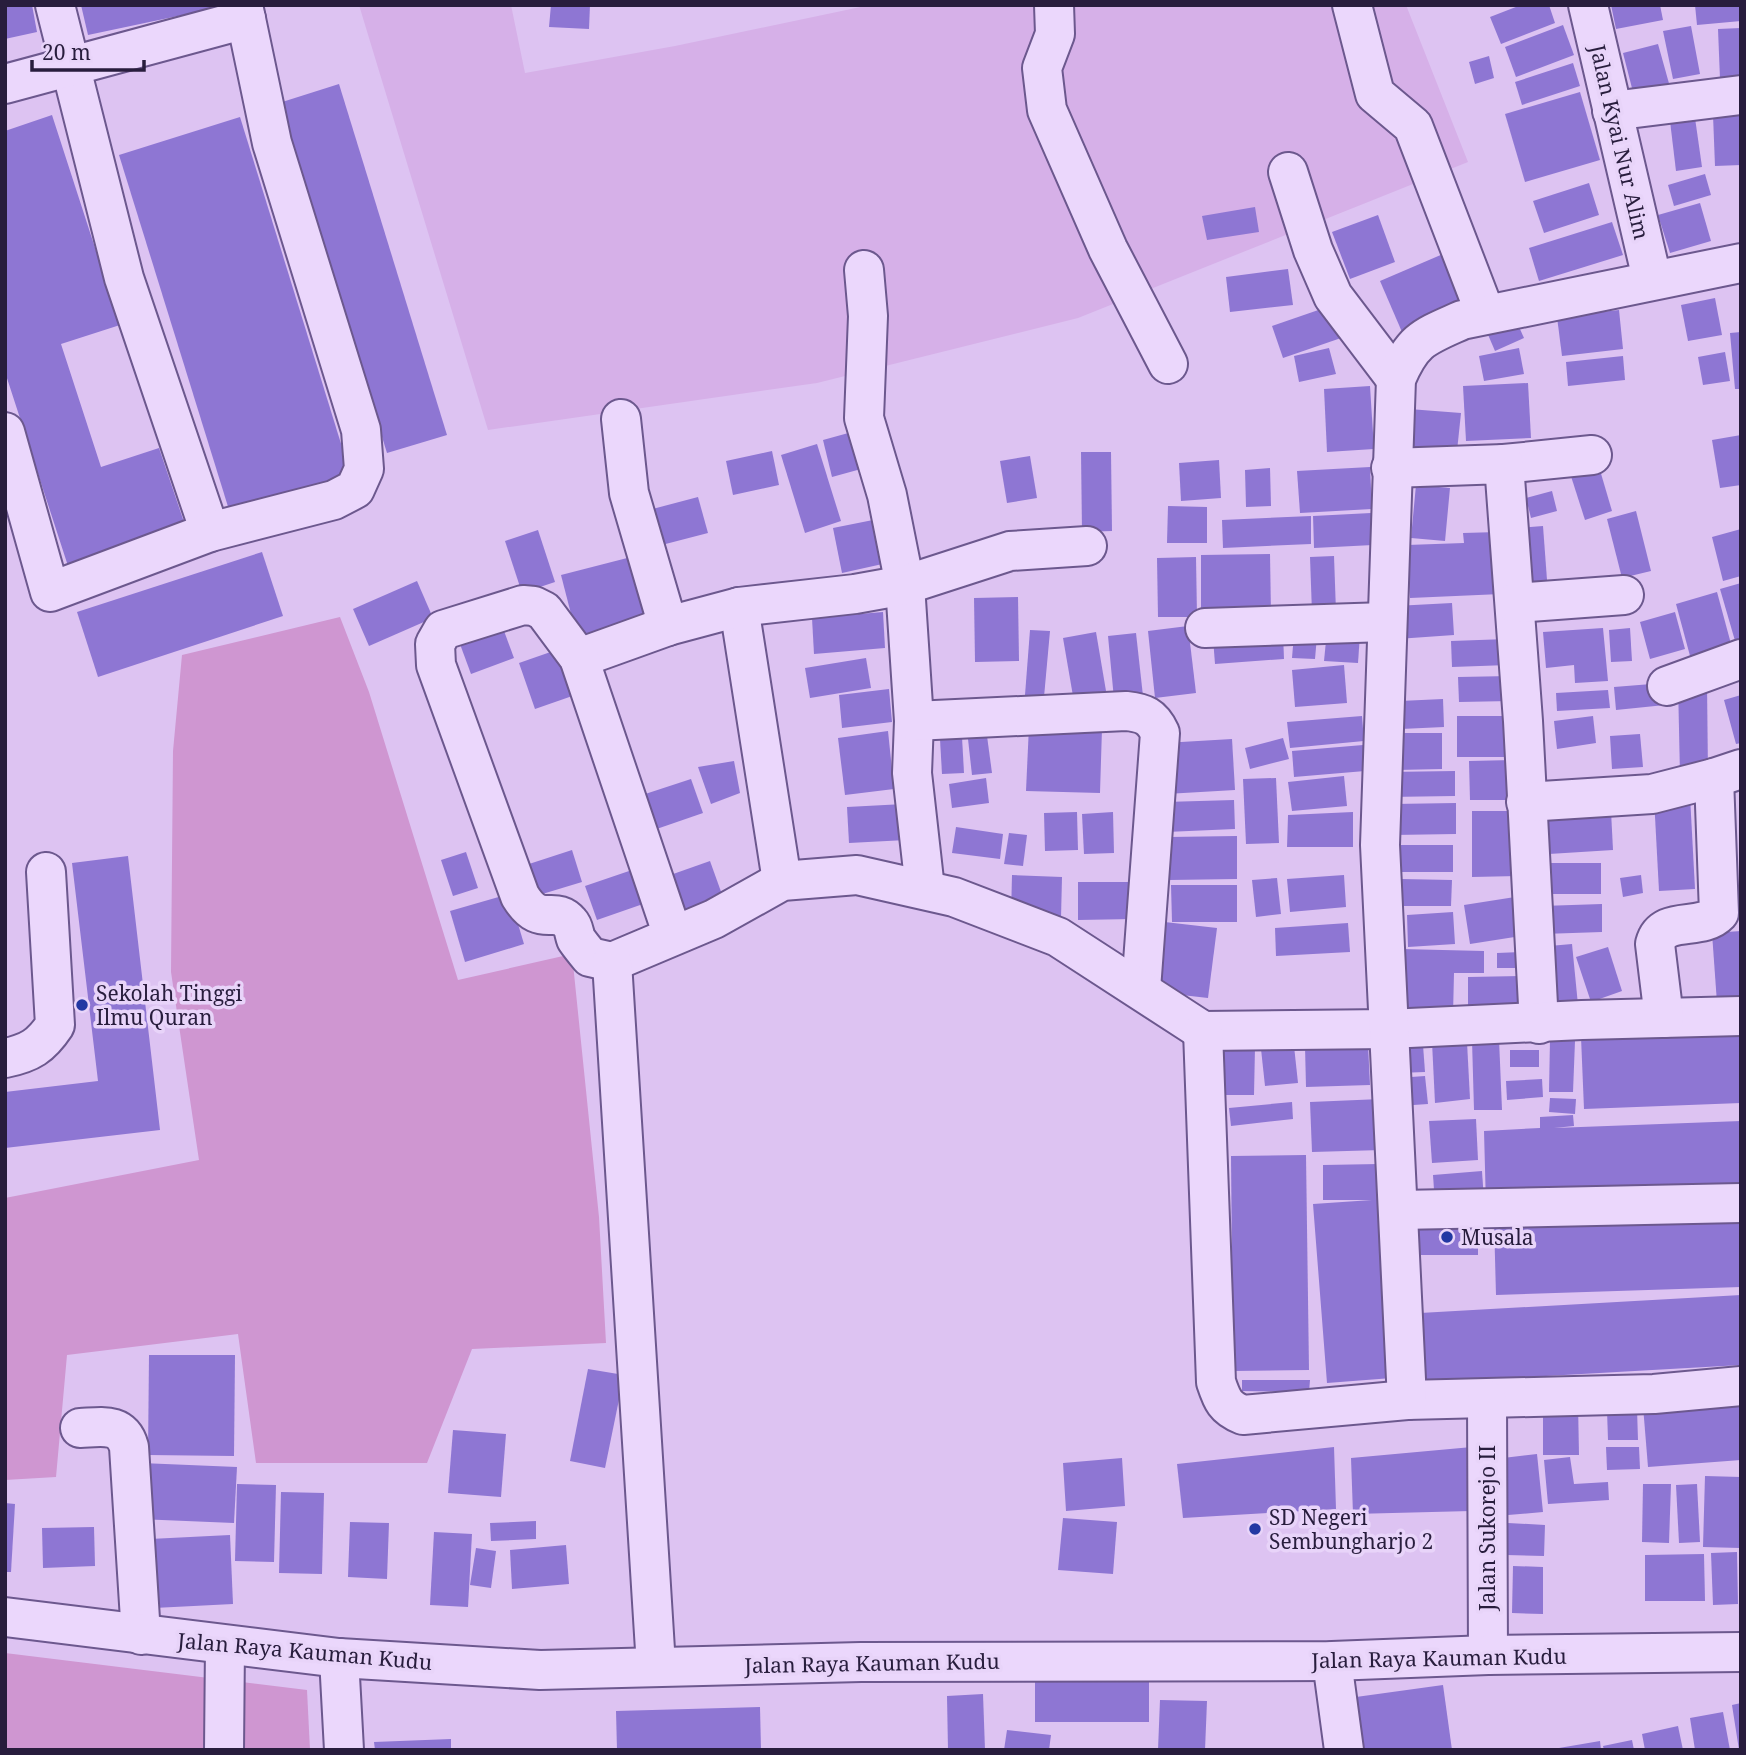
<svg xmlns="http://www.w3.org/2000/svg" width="1746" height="1755" font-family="'Noto Serif',serif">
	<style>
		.farmland { fill: #d6b0e8 }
		.green { fill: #cf96d1 }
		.building { fill: #8e76d3 }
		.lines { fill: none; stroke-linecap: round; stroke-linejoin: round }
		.minor-casing { stroke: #6c588e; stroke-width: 42 }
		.minor { stroke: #ebd7fc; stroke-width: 38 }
		.poi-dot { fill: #2238a3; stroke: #e8d4f9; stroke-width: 2.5 }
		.labels { text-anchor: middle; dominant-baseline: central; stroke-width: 7; stroke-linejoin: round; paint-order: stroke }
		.street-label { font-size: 21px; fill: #281d3d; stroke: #e8d4f9 }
		.poi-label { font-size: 21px; fill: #281d3d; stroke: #e8d4f9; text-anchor: start }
	</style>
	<rect width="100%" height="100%" fill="#ddc3f2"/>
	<!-- farmland -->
	<path class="farmland" d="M359 5H511L525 73 675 46 870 5H1406L1468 162 1078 318 817 383 488 430Z"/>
	<!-- green -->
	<g class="green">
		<path d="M340 617 369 692 458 980 572 954 599 1217 606 1343 472 1349 427 1463H256L238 1334 67 1355 56 1477 5 1480V1198L199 1160 171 972 173 751 182 655Z"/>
		<path d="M5 1653 307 1690 310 1750H5Z"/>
	</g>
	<!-- building -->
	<g class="building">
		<path d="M5 5H32L37 32 5 39Z"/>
		<path d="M81 5H210L211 9 88 35Z"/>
		<path d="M551 5H590L589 29 549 27Z"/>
		<path d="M1521 5H1549L1555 23 1501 44 1490 17Z"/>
		<path d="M1611 5H1660L1663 20 1616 29Z"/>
		<path d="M1695 5H1741V21L1697 25Z"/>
		<path d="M1563 25 1574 55 1516 77 1505 47Z"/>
		<path d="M1691 26 1700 74 1673 79 1663 31Z"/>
		<path d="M1741 28V78L1720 79 1718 29Z"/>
		<path d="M1658 44 1670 87 1634 96 1623 53Z"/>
		<path d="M1489 56 1494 78 1475 84 1469 62Z"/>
		<path d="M1573 63 1580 86 1522 105 1515 82Z"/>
		<path d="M339 84 447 435 387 453 279 103Z"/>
		<path d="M1580 92 1600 160 1525 182 1505 114Z"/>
		<path d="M1741 114V165L1715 166 1713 115Z"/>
		<path d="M52 115 120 325 61 344 101 467 159 448 186 528 68 566 5 372V131Z"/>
		<path d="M240 117 351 476 230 513 119 155Z"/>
		<path d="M1695 118 1702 167 1676 171 1670 121Z"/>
		<path d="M1705 174 1711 195 1674 206 1668 185Z"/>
		<path d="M1589 183 1599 215 1544 233 1533 201Z"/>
		<path d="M1700 203 1711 241 1670 253 1658 215Z"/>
		<path d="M1255 207 1259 232 1207 240 1202 216Z"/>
		<path d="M1378 215 1395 262 1350 279 1332 232Z"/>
		<path d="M1612 222 1623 255 1539 281 1529 248Z"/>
		<path d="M1443 254 1465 306 1402 332 1380 281Z"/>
		<path d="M1288 269 1293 305 1230 312 1226 277Z"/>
		<path d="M1715 298 1722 335 1688 341 1681 305Z"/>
		<path d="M1330 306 1341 338 1283 358 1272 326Z"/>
		<path d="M1619 310 1623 349 1562 356 1557 317Z"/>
		<path d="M1515 318 1524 338 1495 351 1486 330Z"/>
		<path d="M1741 332V389H1735L1730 333Z"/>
		<path d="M1329 348 1336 374 1299 382 1294 356Z"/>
		<path d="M1519 348 1524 374 1484 381 1479 356Z"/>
		<path d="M1725 352 1730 381 1703 385 1698 357Z"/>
		<path d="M1623 356 1625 380 1568 386 1566 362Z"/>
		<path d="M1528 383 1531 438 1466 441 1463 386Z"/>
		<path d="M1370 386 1374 449 1327 452 1324 389Z"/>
		<path d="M1409 409 1461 413 1457 451 1405 446Z"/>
		<path d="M852 432 861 469 832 477 823 440Z"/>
		<path d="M1741 435V485L1720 488 1712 440Z"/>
		<path d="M817 444 841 521 805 533 781 455Z"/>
		<path d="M772 451 779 485 733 495 726 461Z"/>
		<path d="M1081 452H1111L1112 531 1082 532Z"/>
		<path d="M1030 456 1037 498 1007 503 1000 461Z"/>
		<path d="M1219 460 1221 498 1181 501 1179 463Z"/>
		<path d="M1597 460 1612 511 1585 520 1569 470Z"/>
		<path d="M1370 467 1372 509 1300 513 1297 471Z"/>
		<path d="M1270 468 1271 506 1246 507 1245 470Z"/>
		<path d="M1416 485 1450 488 1445 541 1411 538Z"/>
		<path d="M1552 491 1557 511 1531 518 1526 498Z"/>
		<path d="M698 497 708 533 654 547 645 511Z"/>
		<path d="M1168 506 1207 507V543H1167Z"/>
		<path d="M1636 511 1651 571 1622 578 1607 519Z"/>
		<path d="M1371 513 1373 545 1314 548 1313 516Z"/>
		<path d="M1311 516V544L1223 548 1222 520Z"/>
		<path d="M878 519 887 563 842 573 833 528Z"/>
		<path d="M1543 526 1547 580 1522 583 1517 528Z"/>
		<path d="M1741 529V576L1723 581 1712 537Z"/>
		<path d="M538 530 555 582 522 593 505 541Z"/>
		<path d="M1498 532 1501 594 1410 598 1407 545 1464 543 1463 533Z"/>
		<path d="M262 552 283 616 98 677 77 612Z"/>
		<path d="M1270 554 1271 615 1201 616V555Z"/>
		<path d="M635 556 653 626 579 645 561 575Z"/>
		<path d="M1334 556 1336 612 1312 613 1310 557Z"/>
		<path d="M1196 557 1197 617H1158L1157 558Z"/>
		<path d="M417 581 433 618 369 646 353 609Z"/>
		<path d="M1741 583V658H1740L1720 589Z"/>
		<path d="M1717 592 1734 655 1693 667 1676 604Z"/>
		<path d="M1018 597 1019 661 975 662 974 598Z"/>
		<path d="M1452 603 1454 635 1397 639 1395 606Z"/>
		<path d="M883 612 885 648 814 654 812 618Z"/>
		<path d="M1675 612 1685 649 1650 659 1640 622Z"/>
		<path d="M500 620 514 658 471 674 457 636Z"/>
		<path d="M1188 626 1196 693 1155 698 1148 631Z"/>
		<path d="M1603 628 1608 681 1575 683 1574 665 1546 668 1543 632Z"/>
		<path d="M1630 628 1632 661 1611 662 1609 630Z"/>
		<path d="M1030 630 1050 631 1044 697 1025 695Z"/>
		<path d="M1327 631 1360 634 1358 663 1324 661Z"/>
		<path d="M1096 632 1106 691 1073 696 1063 638Z"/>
		<path d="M1136 633 1143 696 1114 699 1108 636Z"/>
		<path d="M1283 634 1284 659 1215 664 1213 638Z"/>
		<path d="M1294 634 1317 636 1315 659 1292 658Z"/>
		<path d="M1507 639 1508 665 1452 667 1451 641Z"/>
		<path d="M562 648 578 694 535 709 519 663Z"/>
		<path d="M866 658 871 688 810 698 805 668Z"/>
		<path d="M1344 665 1347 703 1295 707 1292 670Z"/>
		<path d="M1511 676V701L1459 702 1458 677Z"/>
		<path d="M1664 683 1665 705 1616 710 1614 687Z"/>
		<path d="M1678 683H1707L1708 775H1680Z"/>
		<path d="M889 689 892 722 842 728 839 695Z"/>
		<path d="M1608 690 1610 708 1557 711 1556 693Z"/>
		<path d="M1741 695V743L1736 744 1724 700Z"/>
		<path d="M1443 699 1444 727 1401 729 1400 701Z"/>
		<path d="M1362 716 1364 741 1290 748 1287 722Z"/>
		<rect x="1457" y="716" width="60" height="41"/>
		<path d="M1593 716 1596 743 1557 749 1554 721Z"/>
		<path d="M1029 726 1102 728 1100 793 1026 791Z"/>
		<path d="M888 731 894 789 845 795 838 738Z"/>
		<path d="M1397 733H1442V769L1397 770Z"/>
		<path d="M1640 734 1643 767 1612 769 1610 736Z"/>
		<path d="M987 736 992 773 972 775 968 739Z"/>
		<path d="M962 737 964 773 942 774 940 739Z"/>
		<path d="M1283 738 1289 759 1250 769 1245 748Z"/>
		<path d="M1232 739 1235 790 1166 794 1164 743Z"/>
		<path d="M1363 745 1365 771 1294 777 1292 751Z"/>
		<path d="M1513 760 1514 800H1470L1469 761Z"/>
		<path d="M734 761 740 793 711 804 698 767Z"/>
		<path d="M1455 771V796L1388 797V772Z"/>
		<path d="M1344 776 1347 806 1292 811 1288 782Z"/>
		<path d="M986 778 989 803 952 808 949 784Z"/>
		<path d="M1276 778 1279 843 1246 844 1243 779Z"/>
		<path d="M691 779 703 813 645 833 633 798Z"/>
		<path d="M1690 796 1695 889 1659 891 1654 798Z"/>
		<path d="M1234 800 1235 829 1166 832 1165 802Z"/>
		<path d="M1456 803V834L1393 835V804Z"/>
		<path d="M904 804 906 840 849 843 847 807Z"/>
		<path d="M1472 811H1517L1518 876 1472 877Z"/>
		<path d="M1611 811 1613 850 1549 854 1548 814Z"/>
		<path d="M1077 812 1078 850 1045 851 1044 813Z"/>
		<path d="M1113 812 1114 853 1084 854 1082 814Z"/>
		<path d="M1353 812V847H1287L1288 815Z"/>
		<path d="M956 827 1003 834 1000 859 952 853Z"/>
		<path d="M1009 833 1027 835 1023 866 1004 864Z"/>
		<path d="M1237 836V879L1169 880V837Z"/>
		<rect x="1395" y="845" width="58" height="27"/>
		<path d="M572 850 582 882 539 895 529 864Z"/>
		<path d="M466 852 478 888 453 896 441 860Z"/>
		<path d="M128 856 160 1130 5 1148V1092L98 1081 72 863Z"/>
		<path d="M710 861 724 900 674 919 659 879Z"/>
		<rect x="1538" y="863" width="63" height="31"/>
		<path d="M632 870 643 904 597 920 585 886Z"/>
		<path d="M1012 875 1062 877 1061 918 1011 916Z"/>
		<path d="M1344 875 1346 907 1290 912 1287 879Z"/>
		<path d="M1641 875 1643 893 1623 897 1620 878Z"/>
		<path d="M1277 878 1281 914 1256 917 1252 880Z"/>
		<path d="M1401 879 1452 880 1451 906H1401Z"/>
		<path d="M1078 882H1133V919L1078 920Z"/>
		<path d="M1171 885H1237V922H1172Z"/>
		<path d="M509 894 524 944 465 962 450 911Z"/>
		<path d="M1515 897 1521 936 1470 944 1464 905Z"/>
		<path d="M1602 904V932L1543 934 1542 906Z"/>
		<path d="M1453 912 1455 944 1408 947 1407 915Z"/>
		<path d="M1156 921 1217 928 1208 998 1147 991Z"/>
		<path d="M1348 923 1350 952 1276 956 1275 928Z"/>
		<path d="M1741 931V1001L1717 1003 1712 933Z"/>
		<path d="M1572 944 1578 1005 1544 1008 1538 947Z"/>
		<path d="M1608 947 1622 991 1591 1002 1576 957Z"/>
		<path d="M1401 949 1484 951V973H1454L1453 1015 1400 1014Z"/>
		<path d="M1521 952V968H1497V953Z"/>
		<path d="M1521 976V1008H1468V977Z"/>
		<path d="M1741 1031V1103L1584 1109 1581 1037Z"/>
		<path d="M1499 1039 1502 1110H1474L1472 1040Z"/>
		<path d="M1550 1040 1575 1041 1573 1092H1549Z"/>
		<path d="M1432 1042H1467L1470 1099 1435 1103Z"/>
		<path d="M1368 1045 1370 1085 1306 1087 1305 1046Z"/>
		<path d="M1423 1045 1425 1072 1398 1073 1397 1046Z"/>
		<path d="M1294 1046 1298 1083 1265 1086 1261 1049Z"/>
		<path d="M1224 1047H1255L1254 1095H1223Z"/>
		<rect x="1510" y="1050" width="29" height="17"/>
		<path d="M1425 1076 1428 1104 1399 1106 1397 1078Z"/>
		<path d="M1542 1079 1543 1097 1507 1100 1506 1081Z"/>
		<path d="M1550 1098 1576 1099 1575 1114 1549 1112Z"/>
		<path d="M1381 1099 1382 1150 1312 1152 1310 1102Z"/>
		<path d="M1292 1102 1293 1119 1231 1126 1229 1108Z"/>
		<path d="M1573 1115 1574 1126 1554 1128 1741 1121V1196L1486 1206 1484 1131 1540 1128V1117Z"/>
		<path d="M1476 1119 1478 1160 1432 1163 1429 1121Z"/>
		<path d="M1306 1155 1309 1370 1233 1371 1231 1156Z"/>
		<path d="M1379 1164 1392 1378 1327 1383 1313 1204 1372 1200H1323V1165Z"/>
		<path d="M1482 1171 1484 1201 1435 1204 1433 1175Z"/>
		<path d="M1741 1214V1287L1496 1295 1494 1221Z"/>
		<path d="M1416 1219 1478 1220V1255H1416Z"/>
		<path d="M1741 1295V1365L1423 1383 1420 1313Z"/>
		<path d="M149 1355H235L234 1456 148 1455Z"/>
		<path d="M588 1369 624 1375 605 1468 570 1461Z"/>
		<path d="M1242 1380H1310L1309 1392 1242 1391Z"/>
		<path d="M1741 1398V1460L1648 1467 1643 1406Z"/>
		<path d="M1543 1403H1578L1579 1455H1543Z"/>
		<path d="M1637 1409 1638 1440H1608L1607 1410Z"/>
		<path d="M453 1430 506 1434 501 1497 448 1493Z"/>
		<path d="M1334 1447 1336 1509 1183 1518 1177 1464Z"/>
		<path d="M1472 1447 1471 1511 1353 1514 1351 1458Z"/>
		<path d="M1606 1447H1639L1640 1469 1607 1470Z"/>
		<path d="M1537 1454 1543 1512 1508 1515 1503 1458Z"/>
		<path d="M1570 1457 1574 1484 1608 1482 1609 1500 1548 1504 1544 1460Z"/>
		<path d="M1122 1458 1125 1506 1066 1511 1063 1463Z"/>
		<path d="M141 1463 237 1467 234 1523 138 1519Z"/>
		<path d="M1705 1476 1741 1477 1740 1548 1703 1547Z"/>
		<path d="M237 1484 276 1485 274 1562 235 1561Z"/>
		<path d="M1643 1484H1671L1669 1543 1642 1542Z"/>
		<path d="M1697 1484 1700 1542 1679 1543 1676 1485Z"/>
		<path d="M281 1492 324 1493 322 1574 279 1573Z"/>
		<path d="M5 1503 15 1504 11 1572H5Z"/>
		<path d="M1063 1518 1117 1522 1113 1574 1058 1570Z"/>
		<path d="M536 1521V1539L491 1541 490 1523Z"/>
		<path d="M350 1522 389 1523 387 1579 348 1577Z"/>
		<path d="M1508 1523 1545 1525 1544 1556 1506 1555Z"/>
		<path d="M94 1527 95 1566 43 1568 42 1528Z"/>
		<path d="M434 1532 472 1534 468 1607 430 1605Z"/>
		<path d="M230 1535 233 1604 154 1608 150 1539Z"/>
		<path d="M566 1545 569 1584 512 1589 510 1550Z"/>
		<path d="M476 1548 496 1551 491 1588 470 1585Z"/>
		<path d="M1737 1552 1738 1604 1713 1605 1711 1553Z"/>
		<path d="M1704 1554 1705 1601H1645V1555Z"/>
		<path d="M1513 1566 1543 1567V1614L1512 1613Z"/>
		<rect x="1035" y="1677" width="114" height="45"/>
		<path d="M1443 1685 1452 1750H1363L1356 1697Z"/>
		<path d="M983 1694 985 1750H948L947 1696Z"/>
		<path d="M1160 1700 1207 1701 1205 1750H1158Z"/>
		<path d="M1741 1703V1750H1739L1732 1705Z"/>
		<path d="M760 1707 761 1750H617L616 1711Z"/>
		<path d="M1723 1712 1730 1750H1695L1690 1718Z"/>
		<path d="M1678 1726 1683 1750H1645L1642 1734Z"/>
		<path d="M1007 1730 1051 1735 1049 1750H1004Z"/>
		<path d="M451 1739V1750H375L374 1742Z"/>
		<path d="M1632 1740 1634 1750H1604L1603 1746Z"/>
		<path d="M1600 1741 1601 1750H1559V1748Z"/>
	</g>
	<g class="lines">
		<!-- minor casing -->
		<g class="minor-casing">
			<g id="minor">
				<path d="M55 5 124 278 210 532"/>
				<path d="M1054 5 1055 34 1042 68 1047 110 1108 249 1168 364"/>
				<path d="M1352 5 1375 94 1413 126 1485 313"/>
				<path d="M1588 5 1652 279"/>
				<path d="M5 84 246 19 243 5"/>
				<path d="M1612 111 1741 95"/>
				<path d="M1288 172 1313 250 1333 296 1396 379"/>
				<path d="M864 270 868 316 864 418 887 495 905 585 914 721 912 773 925 889"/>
				<path d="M621 419 629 493 668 626"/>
				<path d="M5 432 50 592 210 532 334 500 355 489 364 469 361 430 272 143 246 19"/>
				<path d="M1504 464 1592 455"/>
				<path d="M1391 468 1504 464 1523 721 1539 1024"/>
				<path d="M1515 603 1624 595"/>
				<path d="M739 607 782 881"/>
				<path d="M1205 628 1386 622"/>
				<path d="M579 658 668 626 739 607 855 594 905 585 1010 551 1087 546"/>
				<path d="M1667 686 1741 659"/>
				<path d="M914 721 1126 711C1144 713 1152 716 1160 733L1141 989"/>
				<path d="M1526 802 1652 794 1714 778"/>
				<path d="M673 936 579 658 544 611 534 606 523 605 443 630 435 644 436 665 520 896C541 930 554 904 570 923 574 927 574 934 576 939 580 945 585 951 590 957L612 962 714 919 782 881 857 875 954 897 1058 937 1203 1031 1388 1029 1582 1020 1741 1016"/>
				<path d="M612 962 656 1666"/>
				<path d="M1664 1018 1655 944C1663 914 1701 932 1719 913L1714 778 1741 769"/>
				<path d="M1203 1031 1216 1382C1222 1400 1225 1408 1243 1415L1407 1400 1654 1394 1741 1386"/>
				<path d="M5 1058C30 1053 41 1046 55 1025L46 872"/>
				<path d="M1399 1210 1741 1203"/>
				<path d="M1407 1400 1380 845 1396 379C1413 339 1424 337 1462 320L1741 263"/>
				<path d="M1487 1400 1488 1655"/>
				<path d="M80 1428C102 1427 122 1422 129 1447L141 1635"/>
				<path d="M5 1617 339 1658 540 1670 861 1662 1332 1661 1488 1655 1741 1652"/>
				<path d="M339 1658 344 1750"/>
				<path d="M1332 1661 1344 1750"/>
				<path d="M224 1750 225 1645"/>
			</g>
		</g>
		<!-- minor -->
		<use href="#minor" class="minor"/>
	</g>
	<!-- markers -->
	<g class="poi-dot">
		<circle cx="82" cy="1005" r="7"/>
		<circle cx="1447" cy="1237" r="7"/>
		<circle cx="1255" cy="1529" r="7"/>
	</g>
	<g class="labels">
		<!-- street labels -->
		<g class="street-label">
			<text transform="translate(1620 142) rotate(77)">Jalan Kyai Nur Alim</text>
			<text transform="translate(1487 1528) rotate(-90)">Jalan Sukorejo II</text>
			<text transform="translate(305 1651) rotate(5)">Jalan Raya Kauman Kudu</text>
			<text transform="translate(1439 1658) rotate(-1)">Jalan Raya Kauman Kudu</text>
			<text transform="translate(872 1663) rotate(-1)">Jalan Raya Kauman Kudu</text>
		</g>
		<!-- poi labels -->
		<g class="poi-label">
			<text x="96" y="993">Sekolah Tinggi<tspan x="96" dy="24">Ilmu Quran</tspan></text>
			<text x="1461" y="1237">Musala</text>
			<text x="1269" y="1517">SD Negeri<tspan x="1269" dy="24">Sembungharjo 2</tspan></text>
		</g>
	</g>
	<!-- border -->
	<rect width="1746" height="1755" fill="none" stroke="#281d3d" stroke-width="14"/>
	<!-- scale -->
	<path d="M32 60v10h112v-10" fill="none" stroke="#281d3d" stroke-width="3.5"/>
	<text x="42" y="60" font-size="21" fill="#281d3d" stroke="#e8d4f9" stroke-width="5" paint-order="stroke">20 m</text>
</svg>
